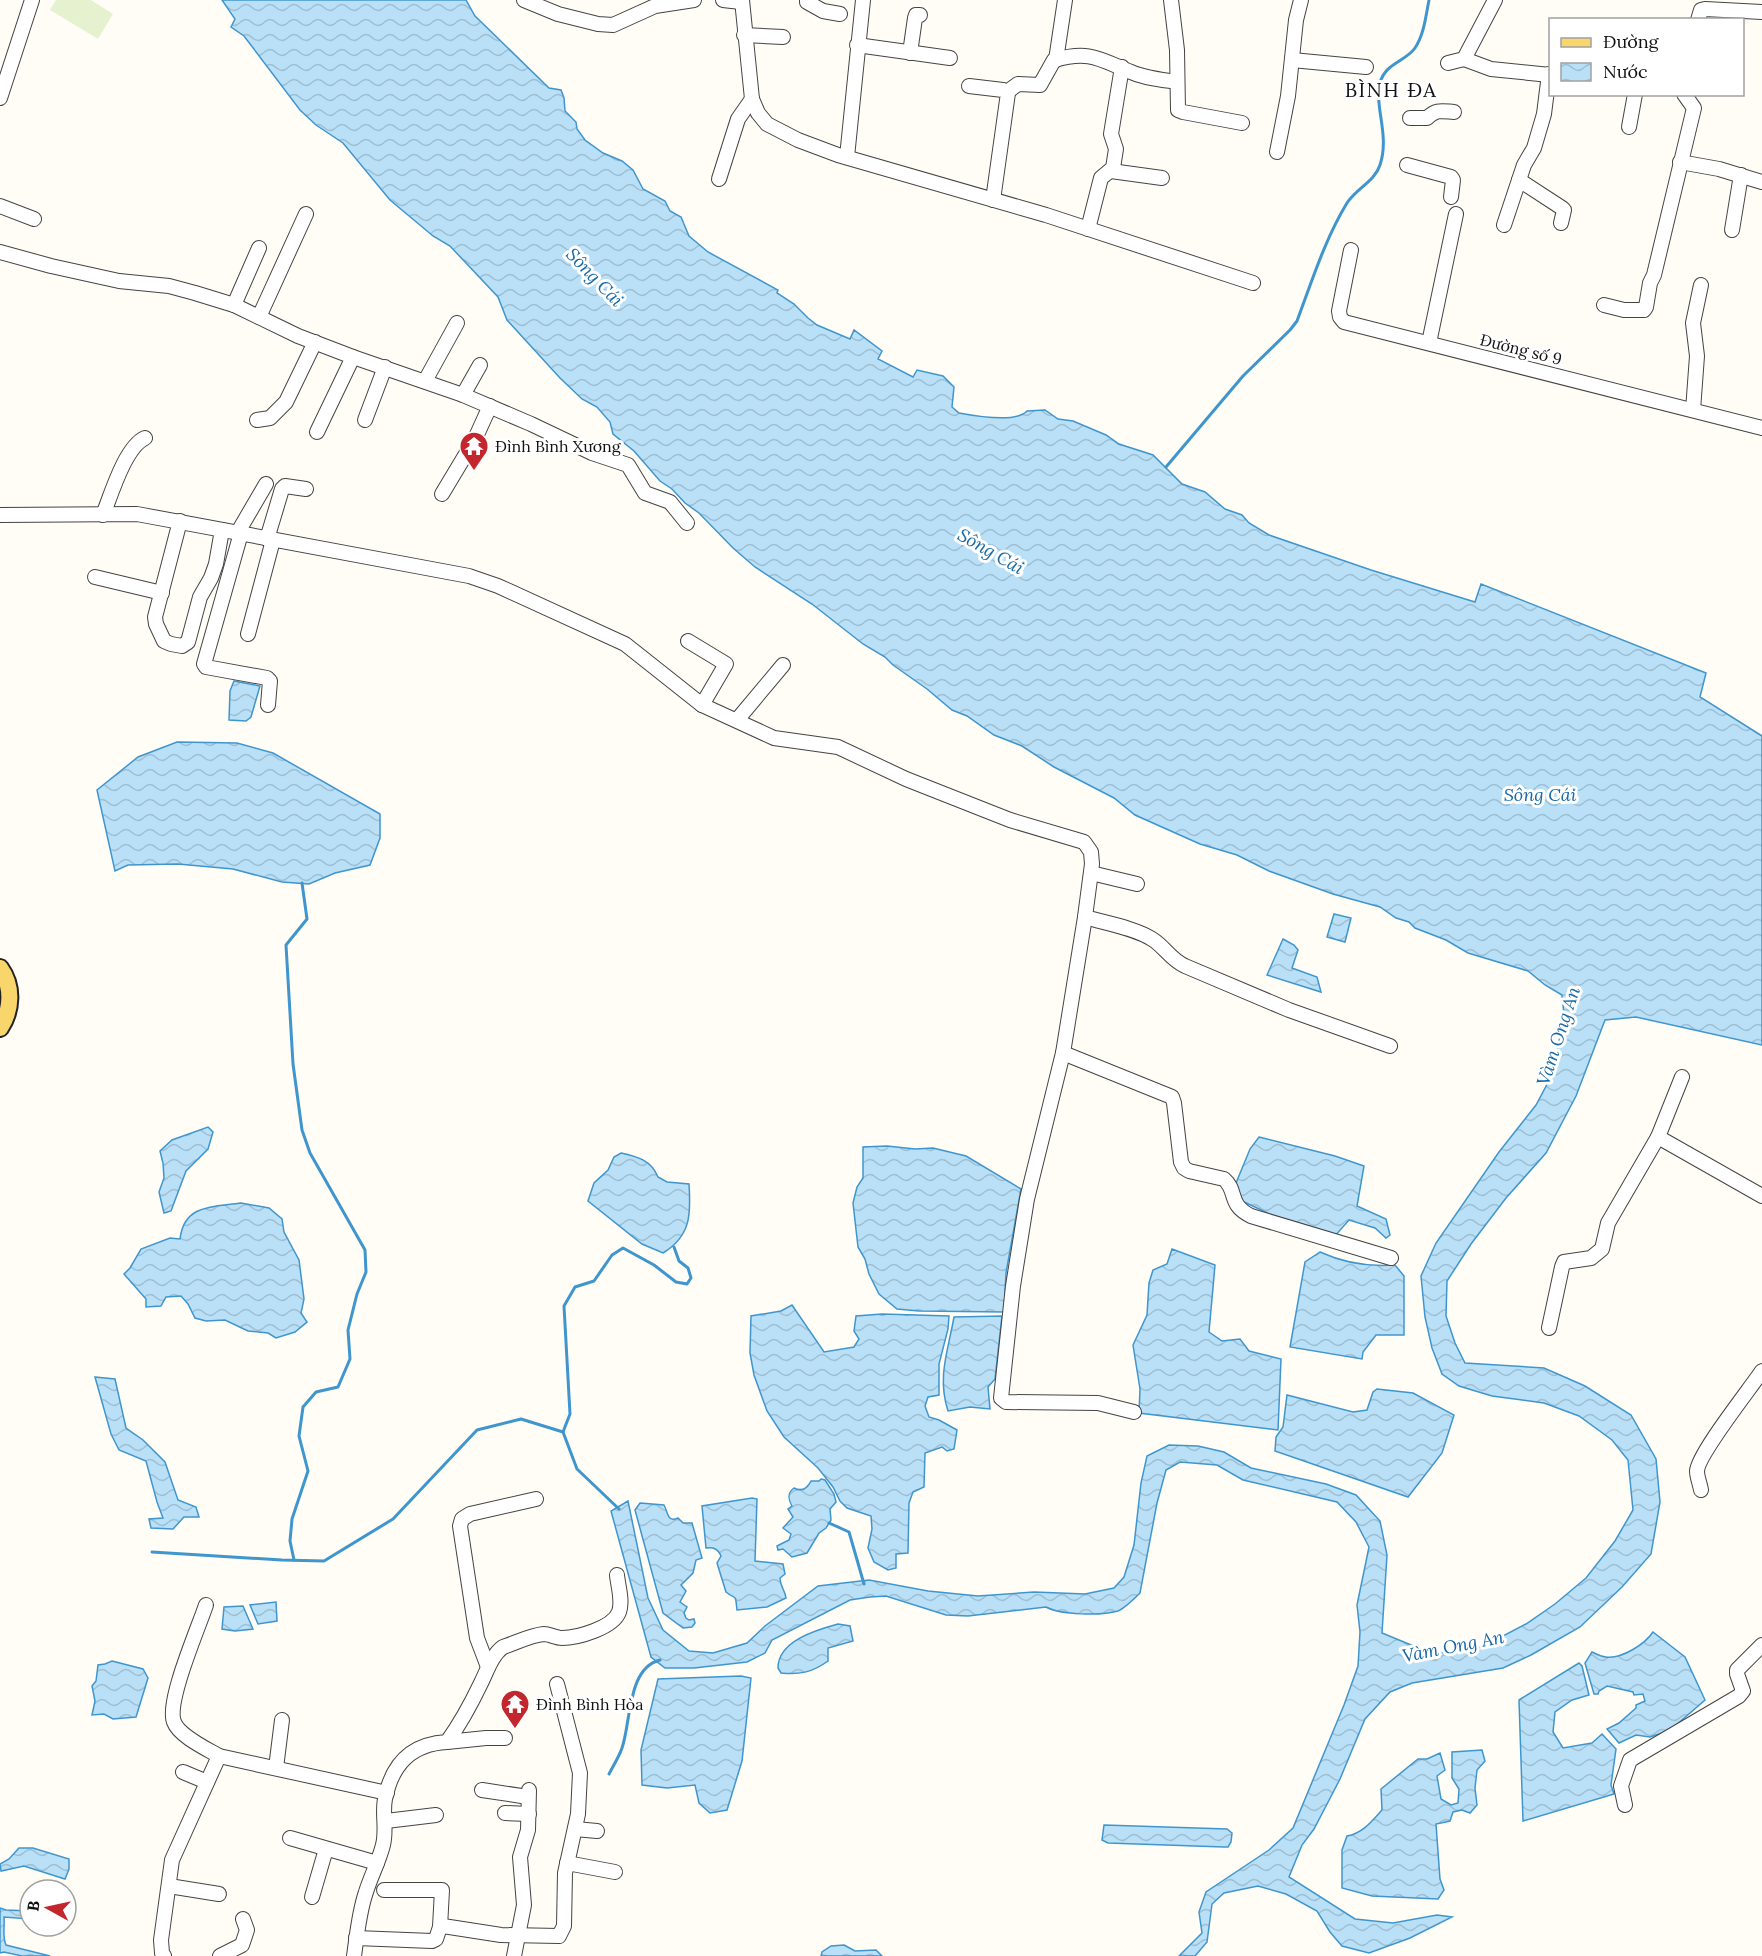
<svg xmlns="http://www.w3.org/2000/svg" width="1762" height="1956" font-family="Lora,serif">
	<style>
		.pitch { fill: #e6f2cf }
		.water { fill: url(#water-waves); stroke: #3f96cf; stroke-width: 1.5 }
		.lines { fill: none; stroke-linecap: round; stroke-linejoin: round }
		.stream { stroke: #3f96cf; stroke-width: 3 }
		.minor-casing { stroke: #444; stroke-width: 16 }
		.major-casing { stroke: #222; stroke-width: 20 }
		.minor { stroke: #fff; stroke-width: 14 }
		.major { stroke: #f9d66b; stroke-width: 16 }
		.labels { text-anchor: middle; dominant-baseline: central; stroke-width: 6; stroke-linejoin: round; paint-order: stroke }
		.street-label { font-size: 16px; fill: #111; stroke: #fff }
		.poi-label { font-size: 16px; fill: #111; stroke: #fff; text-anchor: start }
		.water-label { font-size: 18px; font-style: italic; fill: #1768a6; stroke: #fff }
		.quarter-label { font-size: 20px; letter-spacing: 1.5px; fill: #111; stroke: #fff }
	</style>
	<defs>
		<pattern id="water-waves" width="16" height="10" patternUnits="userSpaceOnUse" patternTransform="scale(1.5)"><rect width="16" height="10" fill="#b9e0f7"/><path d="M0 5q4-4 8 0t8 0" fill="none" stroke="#9ebfd3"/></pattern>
	</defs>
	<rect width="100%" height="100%" fill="#fffdf5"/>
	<!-- pitch -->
	<path class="pitch" d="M56 0H91L113 14 98 39 50 10Z"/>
	<!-- water -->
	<g class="water">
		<path d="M222 0H466L475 16 549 88 561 90 564 98 565 111 576 122 577 129 585 140 603 153 622 161 633 170 643 189 665 201 670 211 681 217 689 236 708 252 778 290 777 293 794 304 808 318 817 325 850 339 854 330 882 351 878 359 913 377 917 370 943 376 954 387 952 407 959 413C975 416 1016 423 1027 411L1045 410 1058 419 1073 421 1106 435 1119 444 1153 455 1182 484 1205 492 1225 509 1242 515 1249 523 1269 535 1371 570 1475 602 1481 584 1706 673 1700 697 1762 736V1045L1636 1017 1605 1020 1576 1096 1546 1153 1506 1198 1471 1244 1447 1281 1446 1316 1455 1343 1465 1363 1544 1368 1585 1386 1631 1415 1656 1459 1660 1502 1651 1554 1622 1587 1580 1627 1531 1655 1503 1668 1412 1683 1390 1692 1365 1719 1340 1779 1314 1829 1302 1845 1289 1877 1355 1919 1393 1923 1437 1915 1452 1917 1410 1938 1369 1953 1342 1946 1330 1932 1317 1911 1286 1894 1258 1886 1224 1893 1212 1904 1207 1942 1195 1956H1179L1202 1933 1199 1912 1206 1892 1269 1850 1293 1828 1344 1705 1358 1666 1360 1632 1357 1605 1369 1547 1356 1522 1337 1502 1243 1480 1217 1465 1180 1462 1166 1470 1157 1503 1140 1593C1134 1599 1125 1608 1118 1611 1101 1616 1061 1615 1046 1607L968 1616 946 1615 886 1596 870 1597 850 1600 772 1640 765 1653 747 1662 694 1668H665L651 1657 611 1511 628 1501 648 1598 663 1630 689 1651 713 1653 747 1643 765 1626 818 1586 869 1580 928 1591 978 1596 1034 1592 1085 1594 1114 1588 1124 1577 1134 1545 1141 1483 1147 1456 1169 1445 1198 1446 1224 1452 1251 1468 1326 1484 1356 1495 1380 1521 1387 1555 1382 1633 1416 1647 1444 1653 1484 1646 1526 1624 1555 1604 1586 1578 1615 1541 1633 1510 1628 1460 1612 1440 1579 1416 1544 1403 1492 1396 1459 1386 1442 1374 1432 1348 1425 1317 1421 1276 1436 1243 1499 1152 1536 1105 1553 1073 1564 1015 1562 995 1545 985 1528 971 1468 953 1446 940 1415 928 1409 922 1396 918 1380 907 1333 894 1269 871 1237 855 1200 844 1135 815 1114 798 1054 767 1022 746 994 735 967 716 952 710 927 689 893 665 885 657 863 644 812 604 755 567 733 548 699 513 685 503 672 489 660 481 634 451 613 434 610 422 597 407 582 399 560 378 507 320 498 297 450 246 433 236 390 200 343 143 316 125 300 110 244 36 231 27 235 19Z"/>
		<path d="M234 681 260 686 251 717 246 721 229 720 230 691Z"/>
		<path d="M177 742 237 743 273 753 380 814V838L370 865 335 873 309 884 282 882 233 869 178 864 128 865 115 871 97 790 138 757Z"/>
		<path d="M1334 914 1351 918 1345 942 1327 937Z"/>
		<path d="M1283 939 1294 945 1298 950 1292 968 1317 977 1321 992 1267 975Z"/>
		<path d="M208 1127 213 1132 208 1149 186 1171 171 1211 164 1213 159 1192 164 1178 163 1163 160 1151 172 1140Z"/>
		<path d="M1259 1137 1335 1156 1364 1166 1357 1206 1386 1219 1390 1235 1386 1238 1375 1228 1349 1220 1334 1237 1274 1216 1242 1201 1236 1183 1250 1149Z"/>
		<path d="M887 1146 915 1149 933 1148 966 1156 1021 1189 1006 1273 1004 1312 919 1311 897 1309 879 1294 869 1274 865 1259 858 1247 853 1203 857 1187 863 1178V1147Z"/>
		<path d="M621 1153C638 1157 651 1160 658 1177L667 1182 689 1184C691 1214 691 1236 663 1253L642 1244 588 1201 594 1183 608 1170 614 1157Z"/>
		<path d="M241 1203 269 1208 282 1219 284 1232 299 1260 304 1299 301 1313 307 1322 295 1332 276 1338 268 1333 248 1331 225 1320 206 1321 195 1318 188 1304 181 1296 166 1297 161 1306 146 1307V1299L124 1274 130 1268 141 1249 170 1238 180 1239C184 1204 213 1207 241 1203Z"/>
		<path d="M1172 1249 1215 1265 1209 1332 1222 1341 1240 1339 1249 1351 1281 1359 1278 1430 1139 1413 1140 1389 1133 1345 1147 1315 1149 1283 1153 1270 1167 1264Z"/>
		<path d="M1320 1252C1344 1263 1369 1267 1395 1265L1404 1276V1335H1376L1363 1352 1362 1359 1290 1347 1305 1262Z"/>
		<path d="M792 1305 824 1352 854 1347 859 1339 854 1331 856 1316 882 1314 949 1316 948 1329 939 1364V1395L928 1397 925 1406 929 1417 939 1420 957 1430 954 1449 947 1451 942 1447 925 1453 924 1487 913 1492 909 1503 908 1553 896 1554V1568L888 1570 874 1562 868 1548 872 1529 871 1516 847 1508 840 1501 833 1487 818 1468 784 1437 767 1411 754 1375 750 1353 751 1316 781 1311Z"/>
		<path d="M1002 1316 995 1379 988 1387 990 1409 970 1407 948 1411C937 1377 948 1351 954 1317Z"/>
		<path d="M95 1377 115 1379 126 1428 143 1440 165 1462 178 1500 196 1507 199 1517H184L173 1529 151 1528 149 1519 163 1518 157 1502 146 1461 119 1450 111 1434Z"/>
		<path d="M1377 1389 1413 1393 1454 1415 1442 1453 1408 1497 1275 1451 1276 1437 1283 1427 1287 1395 1353 1412 1367 1410 1373 1392Z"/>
		<path d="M821 1479 825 1480 834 1494 836 1502 830 1509 831 1520 826 1528 819 1533 807 1553 792 1557 783 1549 778 1550 777 1546 789 1540 791 1534 783 1528 793 1517 788 1509 792 1506C788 1499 787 1493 794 1488 802 1492 807 1489 811 1481H819Z"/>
		<path d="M752 1498 757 1499 755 1561 783 1564 785 1574 780 1578C780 1586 785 1590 786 1598L767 1607 737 1610C735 1592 737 1601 726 1592L717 1563 721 1556C718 1549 714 1547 706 1548L702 1506Z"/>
		<path d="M640 1503 664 1505C668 1512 667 1523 678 1518L683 1523H692L702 1558 696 1560 693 1573 681 1585 686 1591 680 1602 687 1607 684 1613 686 1618 689 1620 694 1619 695 1623 692 1627 683 1628 663 1613 635 1510Z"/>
		<path d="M276 1602 277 1621 258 1624 250 1605Z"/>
		<path d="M243 1606 253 1629 235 1631 222 1629 224 1607Z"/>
		<path d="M838 1624 850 1626 853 1641 828 1648V1661C813 1672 800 1675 781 1673L778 1668C778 1641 816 1630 838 1624Z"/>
		<path d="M1653 1632 1685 1657 1705 1700 1675 1726 1662 1733 1650 1737 1636 1735 1619 1743 1607 1729 1619 1723 1636 1708V1705L1645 1701 1643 1694 1634 1695 1633 1692 1607 1686 1599 1691 1598 1694H1594L1585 1663 1592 1652C1596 1654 1602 1657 1606 1657 1622 1659 1645 1644 1653 1632Z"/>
		<path d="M112 1661 143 1669 148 1678 136 1717 113 1719 104 1714 92 1715 95 1701 92 1686 96 1681 98 1665 105 1664Z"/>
		<path d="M1579 1663 1582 1666 1589 1695 1572 1700 1555 1712 1553 1732 1563 1748 1592 1743 1602 1734 1616 1749 1611 1785 1614 1794 1523 1821 1519 1700Z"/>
		<path d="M741 1676 751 1678 742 1761 727 1810 710 1813 699 1803 695 1785 667 1788 642 1785 641 1750 658 1679Z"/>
		<path d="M1482 1750 1485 1761 1477 1770 1475 1788 1477 1805 1470 1813 1462 1810 1453 1812 1450 1821 1436 1824 1440 1879 1444 1890 1438 1899 1372 1896 1342 1888V1850L1347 1836C1363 1833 1372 1821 1382 1810L1381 1789 1418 1759H1427L1440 1753 1445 1770 1437 1776 1441 1799 1451 1805 1458 1803 1459 1789 1452 1778V1752Z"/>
		<path d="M1104 1825 1227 1829 1232 1833 1231 1842 1228 1847H1224L1108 1843 1102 1840Z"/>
		<path d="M19 1848H33L69 1859V1869L65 1879 24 1866 1 1871 0 1864 9 1859Z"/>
		<path d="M0 1908 6 1910 30 1911V1919L4 1917C5 1926 2 1937 6 1945L50 1956H22L4 1952 0 1953Z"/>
		<path d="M844 1945 855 1951 876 1950 882 1956H821L822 1952 831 1946Z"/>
	</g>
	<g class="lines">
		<!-- stream -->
		<g class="stream">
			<path d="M1166 467 1243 376 1290 330 1297 321C1312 281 1325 239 1347 203 1356 189 1375 181 1380 165 1390 135 1374 107 1380 83 1385 63 1405 62 1415 48 1424 35 1426 15 1429 0"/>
			<path d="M563 1432 570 1414 564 1306 575 1287 594 1281 612 1255 623 1248 654 1265 676 1282 687 1284 691 1278 688 1268 679 1261 674 1247"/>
			<path d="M829 1523 849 1532 864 1584"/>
			<path d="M152 1552 282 1560 324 1561 393 1519 477 1430 521 1419 563 1432 577 1469 619 1509"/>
			<path d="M294 1560 290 1541 292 1519 308 1471 299 1436 303 1407 316 1392 338 1387 350 1359 348 1330 357 1294 366 1272 365 1250 310 1153 302 1130 293 1064 286 945 307 919 302 883"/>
			<path d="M609 1774C613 1766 619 1757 622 1748 631 1723 627 1668 660 1660"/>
		</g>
		<!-- minor casing -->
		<g class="minor-casing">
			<g id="minor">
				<path d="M524 0 558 14 598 24 613 25 655 6 694 0"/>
				<path d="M723 0 741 2"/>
				<path d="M742 0 752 99 758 113 767 124 798 140 838 155 1046 215 1253 283"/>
				<path d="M807 0V2L823 11 840 14"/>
				<path d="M1171 0 1177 50 1178 110 1183 112 1242 123"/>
				<path d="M1698 20 1701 10 1705 9 1762 12"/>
				<path d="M744 35 783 37"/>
				<path d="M857 45 950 58"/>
				<path d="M910 53 915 18 916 15H920"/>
				<path d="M1464 59 1491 69 1550 75"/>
				<path d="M1056 60 1065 0"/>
				<path d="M1292 60 1366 67"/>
				<path d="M1448 63 1464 59 1495 0"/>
				<path d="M969 86 1003 90 1008 93 993 200"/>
				<path d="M1007 92 1018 84 1040 85 1054 60C1090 50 1099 59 1131 72 1145 78 1161 80 1177 82"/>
				<path d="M0 98 32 0"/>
				<path d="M1410 118H1427C1437 109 1441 111 1454 112"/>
				<path d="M1629 127 1635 94"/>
				<path d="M1277 152 1288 96 1296 20 1301 0"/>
				<path d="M847 157 863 0"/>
				<path d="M1680 162 1719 169 1762 182"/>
				<path d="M1407 165 1451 177 1453 180 1451 197"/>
				<path d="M1111 171 1162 178"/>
				<path d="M719 179 738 119 752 99"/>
				<path d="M1519 180 1562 208 1564 210 1561 223"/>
				<path d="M0 206 34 219"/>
				<path d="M1504 225 1524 165 1534 148 1544 114 1549 74"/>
				<path d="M1088 229 1101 178 1113 168 1116 149 1111 134 1122 67"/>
				<path d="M1732 230 1741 175"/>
				<path d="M1351 250 1339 311 1340 317 1344 322 1762 428"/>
				<path d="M0 252 51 266 119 281 169 286 195 293 234 305 298 336 353 357 463 395 531 424 592 453 628 465 645 493 670 502 687 523"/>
				<path d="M234 305 259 248"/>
				<path d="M1604 305 1624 310H1644L1646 307 1650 283 1654 275 1694 108 1684 94"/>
				<path d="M259 317 306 214"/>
				<path d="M1429 343 1456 214"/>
				<path d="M425 381 457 323"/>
				<path d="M463 395 480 365"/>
				<path d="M1693 410 1697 356 1693 323 1701 285"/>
				<path d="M257 420 270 418 286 402 315 342"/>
				<path d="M365 420 385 367"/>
				<path d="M317 432 353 357"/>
				<path d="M442 494 475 439 490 406"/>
				<path d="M0 515 137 514 469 576 498 586 625 644 702 705 774 738 838 747 906 779 1010 820 1084 842 1091 852 1092 864 1085 917 1063 1053 1027 1199 1013 1286 1001 1398 1006 1402 1098 1403 1134 1412"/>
				<path d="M103 515C111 495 125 447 145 438"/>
				<path d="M180 521 155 617 156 624 164 641 171 644 182 646 188 642 200 597 211 578 216 564 222 530"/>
				<path d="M238 532 266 484"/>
				<path d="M241 533 204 664 206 667 267 678 270 681 268 705"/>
				<path d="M267 539 282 489 285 486 306 489"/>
				<path d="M95 577 162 593"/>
				<path d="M248 634 273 540"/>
				<path d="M688 641 726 664 702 705"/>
				<path d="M737 720 783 665"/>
				<path d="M1091 873 1137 884"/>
				<path d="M1085 917C1105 923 1135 928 1152 939 1165 947 1170 959 1185 966L1289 1010 1390 1046"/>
				<path d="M1063 1053 1172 1097 1174 1103 1181 1162 1184 1168 1189 1171 1224 1179C1238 1191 1227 1204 1251 1216L1391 1258"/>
				<path d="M1658 1137 1762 1196"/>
				<path d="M1549 1328 1562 1267 1564 1262 1591 1258 1602 1249 1608 1223 1658 1137 1682 1077"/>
				<path d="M1701 1490C1700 1484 1697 1477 1697 1471 1698 1454 1750 1389 1762 1371"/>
				<path d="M206 1605C198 1629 166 1702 174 1722 179 1736 207 1749 219 1756"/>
				<path d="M488 1667 477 1638 460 1526 462 1519 470 1514 536 1499"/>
				<path d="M447 1742 486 1738H505"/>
				<path d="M276 1768 282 1720"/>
				<path d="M183 1772 207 1782"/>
				<path d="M482 1790 528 1797"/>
				<path d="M1625 1805 1621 1786 1630 1760 1739 1696 1743 1691 1737 1674V1670L1762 1645"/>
				<path d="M505 1813 529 1814"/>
				<path d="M386 1821 436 1815"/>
				<path d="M575 1829 597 1831"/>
				<path d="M290 1838 377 1863"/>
				<path d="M567 1863 615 1872"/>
				<path d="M169 1886 219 1894"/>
				<path d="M384 1890H442L440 1927"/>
				<path d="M312 1897 326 1849"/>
				<path d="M356 1938 432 1941 436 1939 440 1927 443 1926 501 1935 559 1936 564 1926 565 1873 578 1814 580 1773 557 1684"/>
				<path d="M164 1956 162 1953 161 1940 172 1860 219 1756 387 1793"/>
				<path d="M220 1956 242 1945 247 1930 243 1919"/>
				<path d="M354 1956C357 1935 359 1912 366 1892 371 1876 379 1861 383 1845 387 1829 382 1814 385 1799 392 1764 411 1744 447 1742 460 1724 471 1704 481 1683 487 1671 492 1655 503 1647 515 1643 531 1635 544 1634 549 1634 556 1638 562 1638 577 1638 613 1628 619 1612 623 1601 618 1586 617 1575"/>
				<path d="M514 1956 524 1905 520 1857 528 1830 529 1790"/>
			</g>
		</g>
		<!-- major casing -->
		<g class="major-casing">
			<path id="major" d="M0 968C13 986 12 1010 0 1028"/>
		</g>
		<!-- minor -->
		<use href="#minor" class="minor"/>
		<!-- major -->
		<use href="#major" class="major"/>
	</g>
	<!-- icons -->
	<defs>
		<g id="temple-pin" transform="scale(1.5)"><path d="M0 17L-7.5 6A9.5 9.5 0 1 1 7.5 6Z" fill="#c4262e" stroke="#fff"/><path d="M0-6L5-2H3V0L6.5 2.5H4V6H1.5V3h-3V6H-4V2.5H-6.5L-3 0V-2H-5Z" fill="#fff"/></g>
	</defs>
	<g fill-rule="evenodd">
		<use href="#temple-pin" x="474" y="446"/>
		<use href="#temple-pin" x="515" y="1704"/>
	</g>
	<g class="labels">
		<!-- street labels -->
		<g class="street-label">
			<text transform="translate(1521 349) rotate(14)">Đường số 9</text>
		</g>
		<!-- poi labels -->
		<g class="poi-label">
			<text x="495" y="446">Đình Bình Xương</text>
			<text x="536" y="1704">Đình Bình Hòa</text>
		</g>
		<!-- water labels -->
		<g class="water-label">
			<text transform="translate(595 277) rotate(46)">Sông Cái</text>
			<text transform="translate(991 551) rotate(30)">Sông Cái</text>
			<text x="1540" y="794">Sông Cái</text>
			<text transform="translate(1558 1036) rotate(-72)">Vàm Ong An</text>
			<text transform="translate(1453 1646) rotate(-11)">Vàm Ong An</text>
		</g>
		<!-- quarter labels -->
		<g class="quarter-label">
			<text x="1391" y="89">BÌNH ĐA</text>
		</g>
	</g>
	<!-- legend -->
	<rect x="1549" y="18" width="195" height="78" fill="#ffffff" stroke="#a0a0a0" stroke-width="1.5"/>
	<rect x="1561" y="38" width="30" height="9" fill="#f9d66b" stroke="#a0a0a0" stroke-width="1.5"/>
	<text x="1603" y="48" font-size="18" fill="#111111">Đường</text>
	<rect x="1561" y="63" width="30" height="18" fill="url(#water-waves)" stroke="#a0a0a0" stroke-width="1.5"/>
	<text x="1603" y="78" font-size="18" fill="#111111">Nước</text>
	<!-- north arrow -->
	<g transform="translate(48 1908) rotate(278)"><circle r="28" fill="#ffffff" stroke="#a0a0a0" stroke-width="1.5"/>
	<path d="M0-4.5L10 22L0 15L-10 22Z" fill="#c4262e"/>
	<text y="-9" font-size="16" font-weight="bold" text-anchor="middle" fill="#111111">B</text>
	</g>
</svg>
